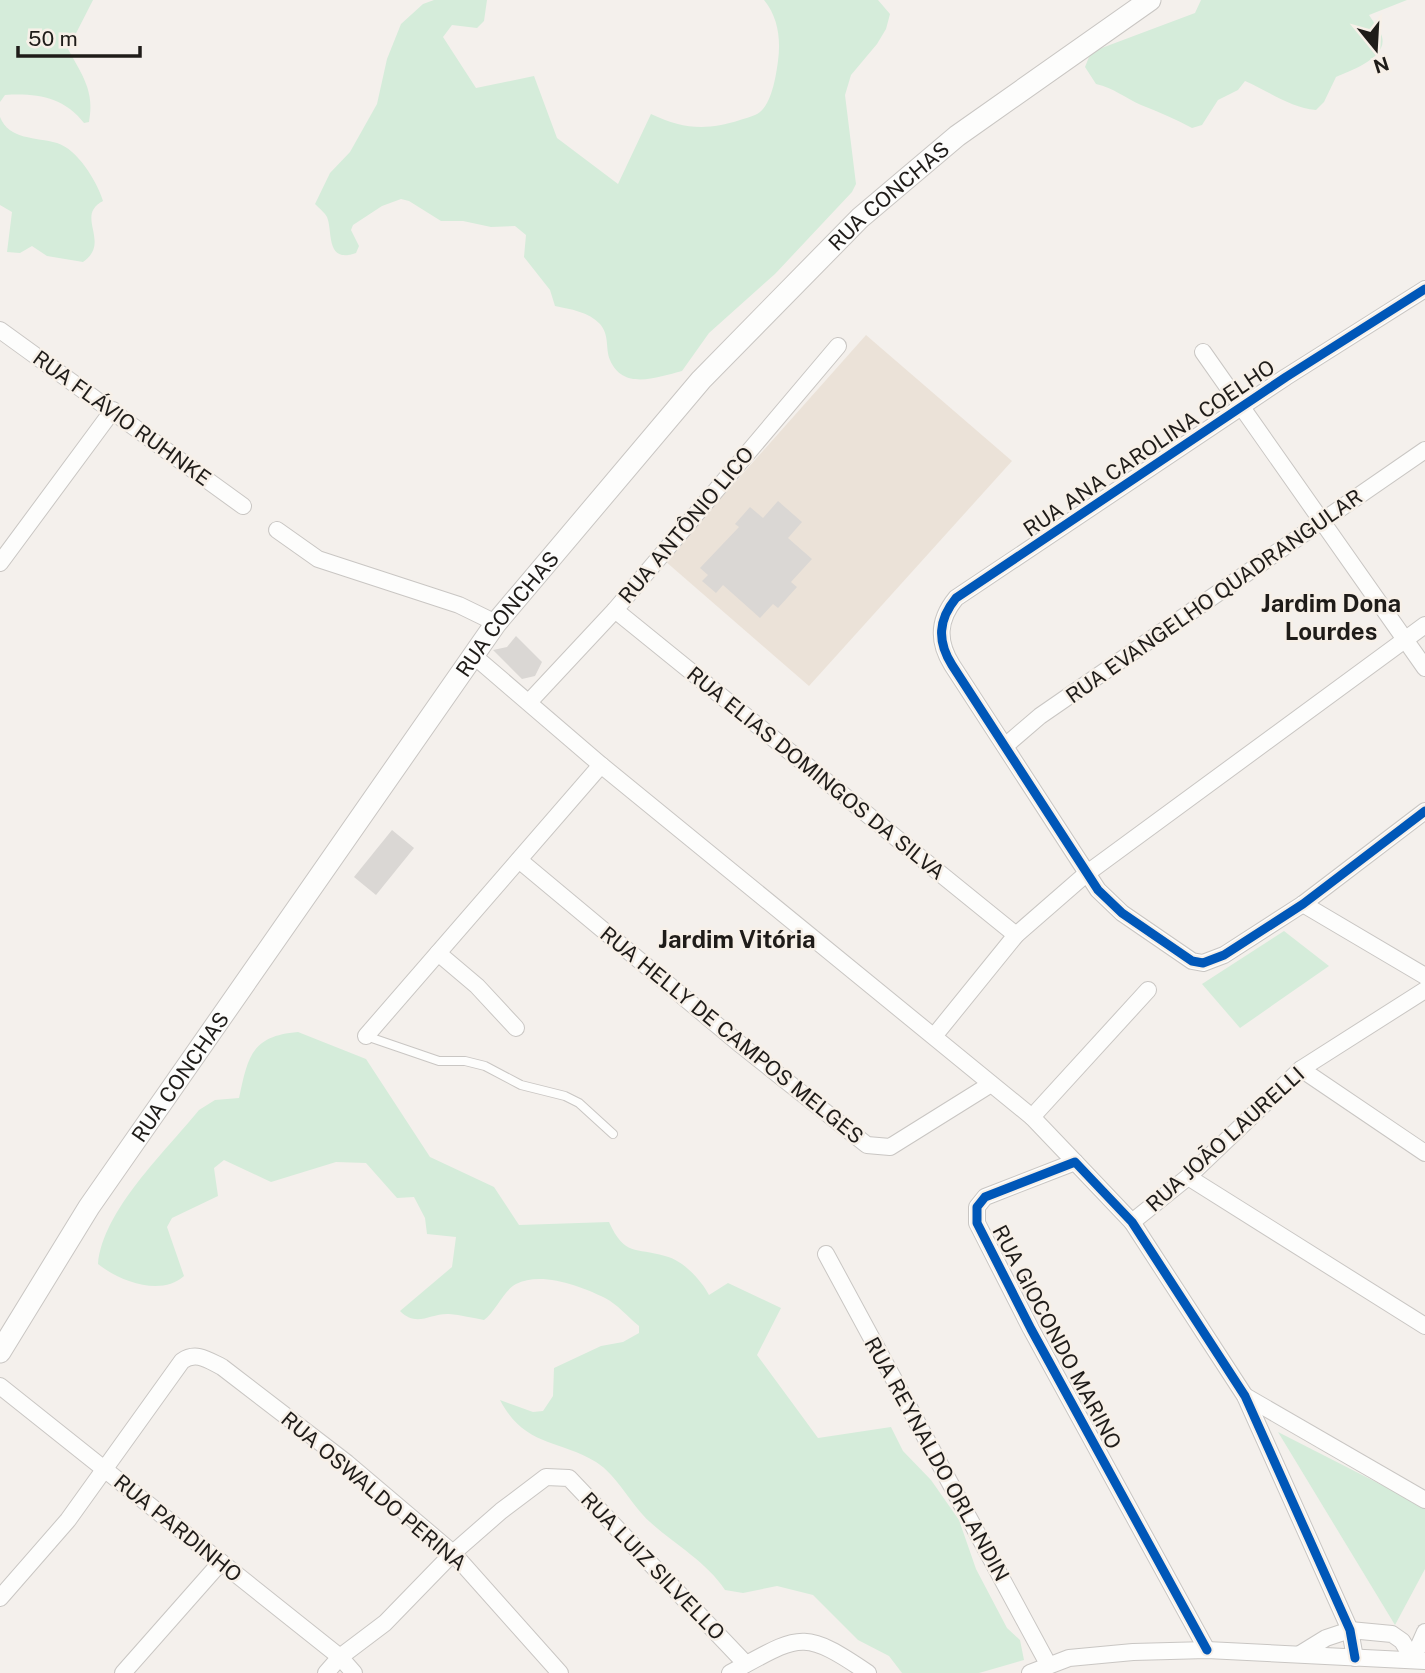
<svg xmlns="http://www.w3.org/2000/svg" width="1425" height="1673" font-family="'Public Sans',sans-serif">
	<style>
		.built { fill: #ebe2d8 }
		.green { fill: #d5ecda }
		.building { fill: #dad7d4 }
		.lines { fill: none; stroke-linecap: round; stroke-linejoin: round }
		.lane-casing { stroke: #c9c6c3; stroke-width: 10 }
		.street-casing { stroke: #c9c6c3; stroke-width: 18 }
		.secondary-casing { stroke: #c9c6c3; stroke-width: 23 }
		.lane { stroke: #fdfdfc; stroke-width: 8 }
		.street { stroke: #fdfdfc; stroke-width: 16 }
		.secondary { stroke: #fdfdfc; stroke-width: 21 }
		.cycleway-casing { stroke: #f7f0e8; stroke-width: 13 }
		.cycleway { stroke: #0057b8; stroke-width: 9 }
		.labels { text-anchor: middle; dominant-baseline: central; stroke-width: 5; stroke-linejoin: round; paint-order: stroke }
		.street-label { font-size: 21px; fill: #1f1c19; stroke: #f7f0e8 }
		.quarter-label { font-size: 24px; font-weight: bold; fill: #1f1c19; stroke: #f7f0e8 }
	</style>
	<rect width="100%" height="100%" fill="#f4f0ec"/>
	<!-- built -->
	<path class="built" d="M866 335 1012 461 809 686 665 561Z"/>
	<!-- green -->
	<g class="green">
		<path d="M0 0H93L68 49C82 75 95 91 89 122L84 123C64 97 36 93 5 95L0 102Z"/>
		<path d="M434 0H487L484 21 477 28 452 25 443 37 476 88 534 76 557 138 618 184 651 114C683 129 706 131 740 120 746 118 755 116 760 112 772 102 776 76 778 61 781 39 778 17 764 0H878L890 14 886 29 877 44 851 75 845 95 856 184 852 192 775 274 709 333 682 371C658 377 623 391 610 360 605 348 610 336 600 324 589 312 570 309 555 306L550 290 524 257 526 235 515 226 491 227 463 221H441L409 201 401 199 382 206 353 225 351 230 359 246 356 253C325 264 333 231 327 217 325 213 319 208 315 204L330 173 350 152 377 104 387 59 401 24 423 4Z"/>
		<path d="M1201 0H1407L1369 15C1373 21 1378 28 1381 34 1391 57 1351 70 1336 77L1324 102 1316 110C1291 108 1268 91 1245 81L1238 90 1218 100 1202 125 1192 128C1175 119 1159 112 1141 105 1125 98 1114 88 1096 84L1085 67 1091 52 1195 13Z"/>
		<path d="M0 117C9 140 36 137 57 143 77 149 97 181 103 201 74 216 112 242 83 262L47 256 32 246 20 253 7 252 12 212 0 205Z"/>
		<path d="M1284 931 1329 966 1240 1028 1202 984Z"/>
		<path d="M298 1032 366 1059 430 1157 494 1187 519 1225 609 1222C625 1257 635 1247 665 1256 683 1260 701 1280 709 1295L728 1283 781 1308 757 1355 818 1438 891 1427 903 1451 931 1480 959 1520 976 1569 1007 1628 1020 1640 1024 1660 979 1673H902L889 1656 858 1640 813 1595 777 1586 743 1593 725 1590C706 1561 675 1545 650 1522 631 1505 617 1475 596 1462 556 1438 525 1447 500 1400L533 1412 543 1411 553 1396 554 1368 601 1346 623 1342 639 1333V1326C628 1317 617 1304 605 1298 581 1286 541 1271 516 1284 504 1290 496 1311 484 1320 473 1318 461 1315 449 1314 430 1313 417 1328 400 1311L452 1267 456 1237 427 1234 425 1218 414 1197 397 1198 366 1163 336 1162 271 1182 224 1160 214 1168 218 1196 172 1218 167 1227 184 1276C161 1297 119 1281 98 1264 103 1210 165 1152 199 1110L215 1100 239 1098C248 1057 251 1036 298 1032Z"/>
		<path d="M1278 1432 1425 1507V1569L1395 1625Z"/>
	</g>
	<!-- building -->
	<g class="building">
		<path d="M778 501 802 522 788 538 812 559 791 582 797 587 778 608 773 604 760 618 723 585 716 593 702 581 708 575 700 568 739 527 735 524 750 507 763 518Z"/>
		<path d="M516 636 542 662 535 676 522 679 493 650 507 647Z"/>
		<path d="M392 830 414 848 376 895 354 877Z"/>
	</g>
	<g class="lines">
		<!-- lane casing -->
		<g class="lane-casing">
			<path id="lane" d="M366 1036 439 1061H465L485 1066 521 1085 565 1096 579 1103 613 1134"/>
		</g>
		<!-- street casing -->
		<g class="street-casing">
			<g id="street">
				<path d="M1425 289 1286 377 956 598C938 620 937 641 952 665L1098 890 1122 913 1192 961 1203 963 1224 955 1303 904 1425 811"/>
				<path d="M0 330 243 506"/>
				<path d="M1203 352 1425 668"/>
				<path d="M277 530 318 559 459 605 496 623"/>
				<path d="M0 563 113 410"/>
				<path d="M615 610 1016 935"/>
				<path d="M474 656 601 765 1032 1117 1075 1162"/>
				<path d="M530 701 615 610 838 346"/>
				<path d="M1005 746 1040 716 1425 450"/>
				<path d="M519 860 741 1045 867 1145 890 1147 991 1084"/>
				<path d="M1303 904 1425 976"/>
				<path d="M438 953 477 986 516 1028"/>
				<path d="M935 1035 1016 935 1086 874 1425 625"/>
				<path d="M366 1036 601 765"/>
				<path d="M1301 1069 1425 1153"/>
				<path d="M1032 1117 1148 990"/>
				<path d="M1188 1177 1425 1326"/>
				<path d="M1132 1222 1188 1177 1301 1069 1425 990"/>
				<path d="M826 1254 1048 1664"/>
				<path d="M0 1386 340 1657 354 1673"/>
				<path d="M1245 1396 1425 1500"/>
				<path d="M0 1598 68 1520 182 1361C196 1351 208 1360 222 1367L347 1463 453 1553 560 1673"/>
				<path d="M1207 1650 1031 1329 977 1223V1207L985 1197 1075 1162 1132 1222 1245 1396 1350 1630 1355 1658"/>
				<path d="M1300 1654 1326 1638 1350 1630 1392 1634 1402 1641 1413 1659"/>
				<path d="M1413 1659 1425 1632"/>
				<path d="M123 1673 221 1562"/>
				<path d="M326 1673 340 1657 385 1623 453 1553 501 1511 546 1477 569 1478 746 1664"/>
				<path d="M730 1673C799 1636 801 1627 868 1673"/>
				<path d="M1030 1673 1069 1658 1133 1652 1207 1650 1425 1661"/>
			</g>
		</g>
		<!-- secondary casing -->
		<g class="secondary-casing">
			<g id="secondary">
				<path id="s1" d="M0 1352 89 1207 496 623 701 380 860 218 957 136 1150 0"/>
			</g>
		</g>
		<!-- lane -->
		<use href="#lane" class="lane"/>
		<!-- street -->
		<use href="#street" class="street"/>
		<!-- secondary -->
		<use href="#secondary" class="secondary"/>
		<!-- cycleway casing -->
		<g class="cycleway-casing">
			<g id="cycleway">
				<path d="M1425 289 1286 377 956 598C938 620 937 641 952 665L1098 890 1122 913 1192 961 1203 963 1224 955 1303 904 1425 811"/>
				<path d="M1207 1650 1031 1329 977 1223V1207L985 1197 1075 1162 1132 1222 1245 1396 1350 1630 1355 1658"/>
			</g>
		</g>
		<!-- cycleway -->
		<use href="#cycleway" class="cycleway"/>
	</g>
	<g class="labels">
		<!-- street labels -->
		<g class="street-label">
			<text stroke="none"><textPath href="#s1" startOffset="1463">RUA CONCHAS</textPath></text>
			<text transform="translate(122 418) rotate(36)">RUA FLÁVIO RUHNKE</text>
			<text transform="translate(1149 448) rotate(-34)">RUA ANA CAROLINA COELHO</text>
			<text transform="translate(686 525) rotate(-50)">RUA ANTÔNIO LICO</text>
			<text transform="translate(1214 596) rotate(-35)">RUA EVANGELHO QUADRANGULAR</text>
			<text stroke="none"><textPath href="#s1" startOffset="896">RUA CONCHAS</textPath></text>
			<text transform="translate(816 773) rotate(39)">RUA ELIAS DOMINGOS DA SILVA</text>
			<text transform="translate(732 1035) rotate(39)">RUA HELLY DE CAMPOS MELGES</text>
			<text stroke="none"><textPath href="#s1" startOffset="329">RUA CONCHAS</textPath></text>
			<text transform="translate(1225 1139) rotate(-42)">RUA JOÃO LAURELLI</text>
			<text transform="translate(1057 1337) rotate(62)">RUA GIOCONDO MARINO</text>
			<text transform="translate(937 1459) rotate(61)">RUA REYNALDO ORLANDIN</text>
			<text transform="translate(374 1491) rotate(40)">RUA OSWALDO PERINA</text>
			<text transform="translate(178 1528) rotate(39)">RUA PARDINHO</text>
			<text transform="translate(653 1566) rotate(46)">RUA LUIZ SILVELLO</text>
		</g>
		<!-- quarter labels -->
		<g class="quarter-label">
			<text x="1331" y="603">Jardim Dona<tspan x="1331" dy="28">Lourdes</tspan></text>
			<text x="737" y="939">Jardim Vitória</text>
		</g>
	</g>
	<!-- north arrow -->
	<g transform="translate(1376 49) rotate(162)" stroke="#f7f0e8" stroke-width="5" paint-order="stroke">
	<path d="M0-5L12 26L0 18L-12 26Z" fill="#1f1c19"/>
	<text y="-10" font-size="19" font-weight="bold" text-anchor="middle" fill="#1f1c19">N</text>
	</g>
	<!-- scale -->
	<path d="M18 46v10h122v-10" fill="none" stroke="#1f1c19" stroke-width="3.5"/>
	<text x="28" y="46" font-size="21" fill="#1f1c19" stroke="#f7f0e8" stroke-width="5" paint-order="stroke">50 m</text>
</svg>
